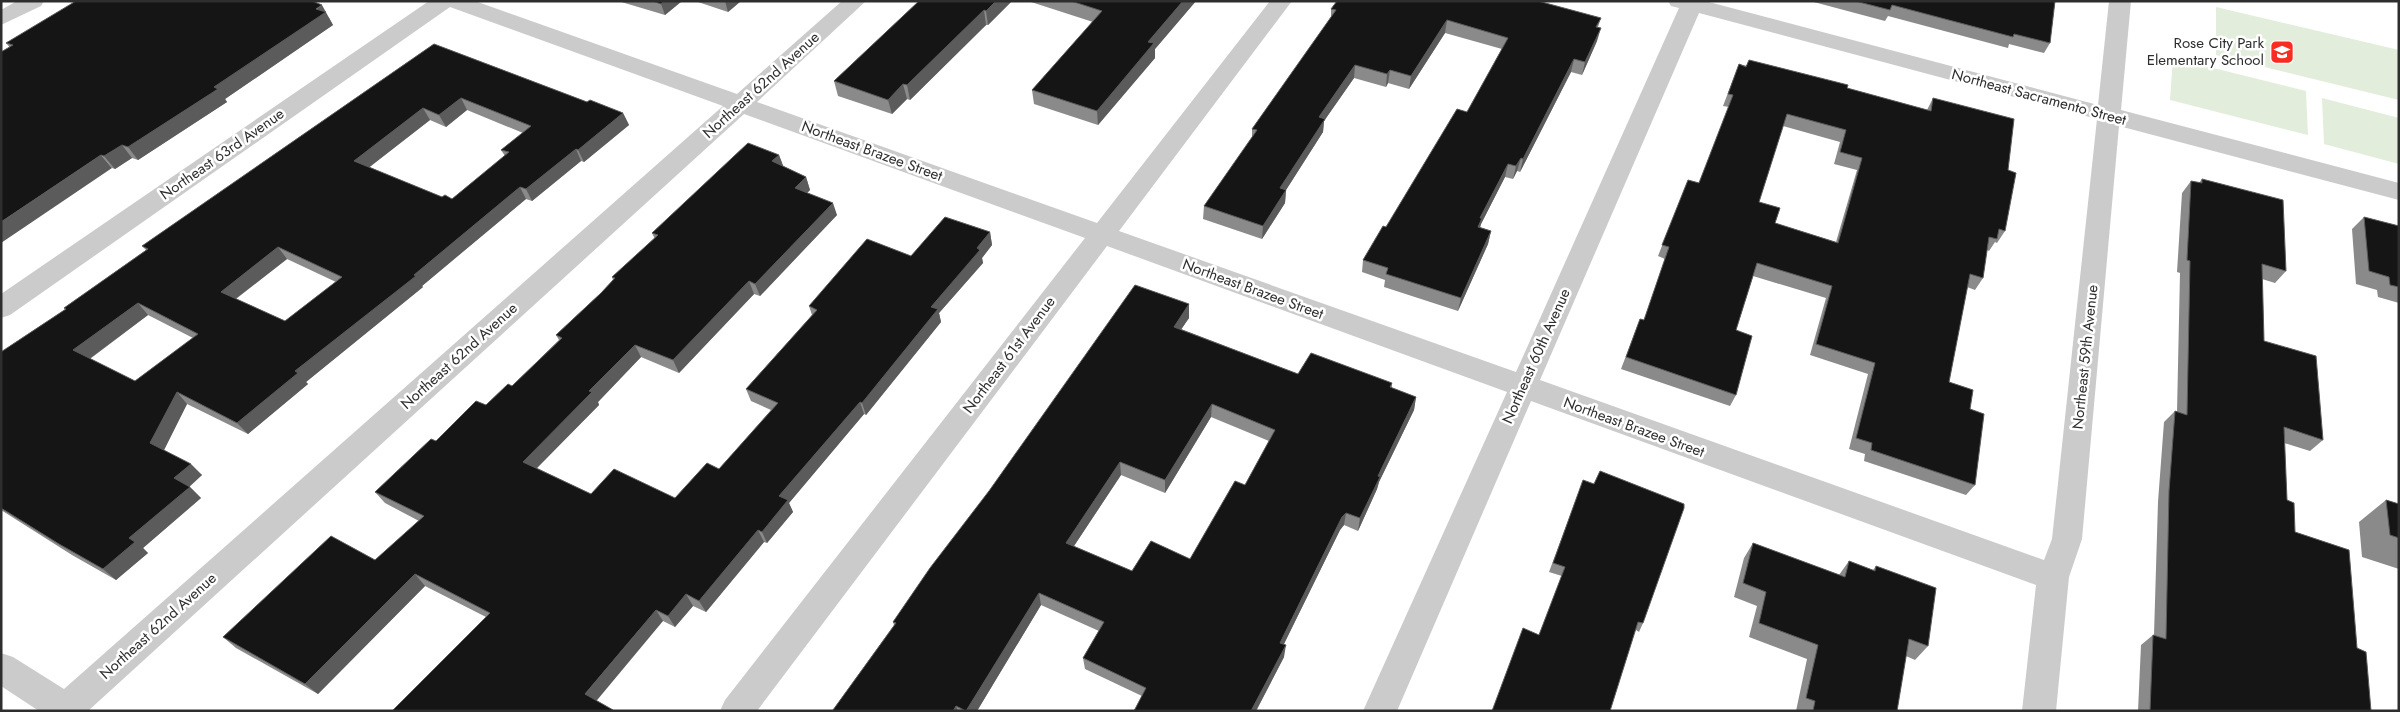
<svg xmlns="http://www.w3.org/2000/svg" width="2400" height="712" font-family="Jost,sans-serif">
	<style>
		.green { fill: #e2eddb }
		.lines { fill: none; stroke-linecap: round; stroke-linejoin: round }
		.minor { fill: #cbcbcb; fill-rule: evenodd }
		.wall { fill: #8a8a8a; fill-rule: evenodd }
		.shaded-wall { fill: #5b5b5b }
		.building { fill: #151515; stroke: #5b5b5b; fill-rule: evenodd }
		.labels { text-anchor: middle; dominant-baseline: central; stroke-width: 5; stroke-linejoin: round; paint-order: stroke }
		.poi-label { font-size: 15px; fill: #2e2e2e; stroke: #fff; text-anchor: end }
		.street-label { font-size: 15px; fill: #2e2e2e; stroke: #fff }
	</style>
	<rect width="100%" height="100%" fill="#fff"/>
	<!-- green -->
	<g class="green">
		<path d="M2216 7 2399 50V100L2216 55Z"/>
		<path d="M2173 58 2306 91 2308 135 2170 100Z"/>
		<path d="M2322 98 2399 118V164L2324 144Z"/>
	</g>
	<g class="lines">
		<!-- minor -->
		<g class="minor">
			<path d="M17 1H44L41 6 1 25V10Z"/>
			<path d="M429 1H475L737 94 842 1H866L757 102 1097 223 1270 1H1292L1119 231 1516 372 1679 8 1671 6 1668 1H1705L2098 105 2109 1H2131L2121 110 2399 183V200L2119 126 2082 539 2069 577 2056 711H2022L2036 585 1531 401 1397 711H1363L1507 392 1107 246 757 711H720L725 700 1085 238 744 114 88 711H39L1 686V653L13 657 64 689 723 106 450 7 10 315 1 318V294ZM1699 13 2097 119 2052 539 2044 560 1540 380Z"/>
		</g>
	</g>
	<!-- wall -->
	<g class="wall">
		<path d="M618 1H682L665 15Z"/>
		<path d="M695 1H741L728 12Z"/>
		<path d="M919 1H1012L988 25H986L910 100 907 99 892 114 838 96 834 81Z"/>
		<path d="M1028 1H1196L1155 49V58L1098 125 1034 104 1032 90 1093 22Z"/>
		<path d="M1810 1H2055L2050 43 2044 53 2009 44 2008 48 1888 16 1885 21Z"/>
		<path d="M1331 9 1601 18 1598 27 1597 41 1582 75 1571 72 1520 172 1517 171 1513 179 1505 177 1481 224 1480 227 1491 231 1488 244 1458 311 1384 287 1385 280 1362 272 1363 260 1467 112 1502 49 1445 33 1409 89 1388 83 1386 87 1354 78 1324 121 1323 132 1286 190 1285 203 1262 239 1203 219 1204 206 1252 138V129L1331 18Z"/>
		<path d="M329 18 333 25 225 99 227 102 138 160 132 158 115 169 112 168 6 43 330 18Z"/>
		<path d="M434 44 587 102 623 113 629 125 584 162 581 161 532 201 526 199 422 286 423 287 306 382 308 384 248 434 187 404 164 450 202 475 189 486 201 498 143 548 148 553 116 580 72 555 1 510V352L66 309 64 308 146 250 142 246ZM467 110 523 133 501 150 505 156 452 199 442 197 369 167 430 120 446 127ZM287 259 336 282 285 321 236 299ZM148 315 193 338 135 381 90 359Z"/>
		<path d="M1739 64 1847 88 1927 110 1933 98 2008 170 2005 231 1997 243 1995 242 1989 251 1987 250 1983 278 1975 290 1967 287 1949 382 1970 409 1975 485 1966 495 1864 461 1865 454 1849 449 1868 374 1810 355 1826 298 1753 276 1736 330V395L1730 406 1621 369 1640 319 1644 320 1665 259 1658 256 1688 180 1699 183 1729 107 1723 106ZM1783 126 1840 142 1834 164 1857 170 1836 242 1775 223 1759 202Z"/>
		<path d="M779 155 783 166 806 177 810 190 807 193 837 215 760 296 754 294 679 373 641 357 598 402 599 405 537 468 591 494 675 498 719 469 771 410 751 401 746 389 812 315 809 306 911 256 990 232 992 245 982 258 983 263 939 313 941 322 866 415 864 414 789 503 793 512 767 543 764 542 706 612 693 606 675 627 663 621 392 711 486 617 425 586 318 694 236 648 223 637 375 560 419 521 385 503 375 492 436 441 512 386 559 340 556 335 601 293 613 280 612 277 655 239 652 233Z"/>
		<path d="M2202 179 2286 271 2275 283 2262 279 2264 341 2323 440 2310 451 2284 443 2287 500 2295 532 2357 648 2371 711H2138L2141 645 2153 635H2154L2158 502 2164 422 2175 411 2177 412 2180 273 2177 272 2182 193 2191 181 2199 183Z"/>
		<path d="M2364 217 2399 226V303L2378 297 2377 290 2356 284 2352 229Z"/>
		<path d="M1189 304V318L1181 329 1298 374 1392 383V388L1416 397 1414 410 1379 482 1377 489 1358 531 1344 525 1340 530 1284 644V657L1256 711H1134L1142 696 1085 669 1083 658 1099 631 1041 605 977 711H834L833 710 894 625 893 622ZM1211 417 1269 441 1245 485 1190 559 1132 571 1074 546 1121 475 1165 493Z"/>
		<path d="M1580 489 1643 623 1639 632 1636 630 1539 635 1562 576 1549 572Z"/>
		<path d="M2386 500 2399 504V569L2362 557 2359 522Z"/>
		<path d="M1753 543 1839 575 1849 561 1873 570 1876 566 1928 646 1915 660 1906 656 1897 711H1796L1807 659 1749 637 1757 606 1734 597 1744 558Z"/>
	</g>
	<!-- shaded-wall -->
	<g class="shaded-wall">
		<path d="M664 1H682L665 15 661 4Z"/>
		<path d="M725 1H741L728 12Z"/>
		<path d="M996 1H1012L988 25 986 11Z"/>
		<path d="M1183 1H1196L1155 49V58L1098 125 1097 111 1148 42Z"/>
		<path d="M322 5 333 25 225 99 227 102 138 160 128 147 214 87Z"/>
		<path d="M984 10 986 25 910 100 907 85Z"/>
		<path d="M1447 20 1445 33 1409 89 1411 76Z"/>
		<path d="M1601 28 1597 41 1582 75 1585 62Z"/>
		<path d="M1574 59 1571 72 1520 172 1523 159Z"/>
		<path d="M1355 65 1354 78 1324 121 1323 132 1279 201 1280 188 1319 117Z"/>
		<path d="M1390 70 1388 83 1386 87 1387 74Z"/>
		<path d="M903 84 907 99 892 114 888 100Z"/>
		<path d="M461 98 467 110 446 127 439 115Z"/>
		<path d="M423 108 430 120 362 173 354 161Z"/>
		<path d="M623 113 629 125 584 162 578 150Z"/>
		<path d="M122 145 132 158 115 169 104 156Z"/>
		<path d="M576 149 581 161 532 201 526 189Z"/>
		<path d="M101 155 112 168 1 243V222Z"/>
		<path d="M779 155 784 168 772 161Z"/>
		<path d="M1521 158 1517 171 1513 179 1516 166Z"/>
		<path d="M1508 164 1505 177 1481 224 1479 231 1475 239 1480 218Z"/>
		<path d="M806 177 810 190 799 201 795 188Z"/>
		<path d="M520 187 526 199 422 286 423 287 306 382 308 384 248 434 237 423 295 371 414 275Z"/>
		<path d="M1286 190 1285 203 1262 239 1263 226Z"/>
		<path d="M833 203 837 215 760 296 755 284Z"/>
		<path d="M1491 231 1488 244 1458 311 1461 298Z"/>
		<path d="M990 232 992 245 982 258 983 263 939 313 941 322 866 415 862 403 931 307Z"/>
		<path d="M278 247 287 259 230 303 221 292Z"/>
		<path d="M749 281 754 294 679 373 673 360Z"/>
		<path d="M138 303 148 315 85 362 73 350Z"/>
		<path d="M1189 304V318L1174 340V327Z"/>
		<path d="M635 345 641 357 598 402 599 405 531 474 523 462 589 391Z"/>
		<path d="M177 392 187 404 162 454 150 443Z"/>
		<path d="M1416 397 1414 410 1379 482 1377 489 1358 531 1360 518 1378 476Z"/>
		<path d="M860 402 864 414 789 503 793 512 767 543 762 532 779 496Z"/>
		<path d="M1212 404 1211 417 1165 493V480Z"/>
		<path d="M1120 462 1121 475 1068 555 1066 543Z"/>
		<path d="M191 464 202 475 186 490 174 478Z"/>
		<path d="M190 487 201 498 143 548 148 553 116 580 103 569 129 538Z"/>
		<path d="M1346 513 1344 525 1340 530 1279 654 1280 643 1342 517Z"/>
		<path d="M758 530 764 542 706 612 699 601Z"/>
		<path d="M415 574 425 586 318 694 305 684Z"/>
		<path d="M1039 593 1041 605 977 711H966Z"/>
		<path d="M686 594 693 606 675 627 668 616Z"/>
		<path d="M656 610 663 621 593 705 585 694Z"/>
		<path d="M1286 645 1284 657 1256 711H1251Z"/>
		<path d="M956 706 958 711H953Z"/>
	</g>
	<!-- building -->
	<g class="building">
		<path d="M76 1H312L322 5 316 9 326 12 214 87 218 89 128 147 122 145 104 156 101 155 1 222V52L13 45 6 43Z"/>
		<path d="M653 1H664L661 4Z"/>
		<path d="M919 1H996L986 11 984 10 907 85 903 84 888 100 834 81Z"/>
		<path d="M1071 1H1183L1148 42 1154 43 1097 111 1032 90 1102 11Z"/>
		<path d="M1337 1H1538L1601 18 1596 27 1601 28 1585 62 1574 59 1523 159 1521 158 1516 166 1508 164 1480 218H1482L1478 227 1491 231 1461 298 1386 274 1388 268 1363 260 1383 226 1386 227 1457 109 1467 112 1508 38 1447 20 1411 76 1390 70 1387 74 1355 65 1319 117 1325 119 1280 188 1286 190 1263 226 1204 206 1257 130 1252 129 1336 10 1331 9Z"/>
		<path d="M1855 1H2055L2050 43 2014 34 2013 37 1892 5 1890 10Z"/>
		<path d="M434 44 587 102 590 100 623 113 578 150 576 149 526 189 520 187 414 275 416 276 295 371 298 373 237 423 177 392 150 443 191 464 174 478 190 487 129 538 135 542 103 569 59 544 1 508V352L66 309 64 308 148 249 142 246ZM461 98 531 126 501 150 509 152 452 199 445 195 442 197 354 161 423 108 439 115ZM278 247 342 277 285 321 221 292ZM138 303 198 334 135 381 73 350Z"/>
		<path d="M1749 60 1848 85 1847 88 1931 111 1933 98 2014 119 2008 170 2016 173 2005 231 1999 229 1997 239 1989 237 1983 278 1970 274 1949 382 1973 390 1970 409 1984 414 1975 485 1871 450 1872 443 1856 438 1875 363 1816 344 1832 286 1757 263 1736 330 1752 336 1736 395 1626 357 1640 319 1644 320 1669 247 1662 245 1688 180 1699 183 1733 95 1728 94 1739 64 1746 67ZM1787 114 1846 130 1840 152 1862 158 1838 243 1775 223 1780 208 1759 202Z"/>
		<path d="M748 143 779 155 772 161 806 177 795 188 833 203 755 284 749 281 673 360 635 345 589 391 592 392 523 462 591 494 614 469 675 498 707 463 719 469 778 403 746 389 817 310 809 306 867 239 911 256 945 217 990 232 977 248 980 250 931 307 938 309 862 403 860 402 779 496 788 500 762 532 758 530 699 601 686 594 668 616 656 610 585 694 613 710 612 711H392L490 613 415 574 305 684 223 637 331 536 375 560 424 516 375 492 431 439 436 441 476 401 486 405 508 384 512 386 562 338 556 335 601 293 615 278 612 277 658 235 652 233Z"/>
		<path d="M2202 179 2283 200 2286 271 2262 264 2264 341 2316 356 2323 440 2284 427 2287 500 2294 503 2295 532 2349 550 2357 648 2366 652 2371 711H2150L2153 635 2166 639 2169 491 2175 411 2187 415 2190 261 2187 260 2191 181 2202 183Z"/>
		<path d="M2364 217 2399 226V287L2390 285 2389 277 2369 271Z"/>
		<path d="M1135 285 1189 304 1174 327 1298 374 1311 353 1392 383 1390 387 1416 397 1378 476 1380 477 1360 518 1346 513 1342 517 1280 643 1286 645 1251 711H1134L1146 688 1083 658 1104 622 1039 593 966 711 956 706 953 711H835L833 710 896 623 893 622 930 568 989 491ZM1212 404 1275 430 1245 485 1235 481 1190 559 1151 541 1132 571 1066 543 1120 462 1165 480Z"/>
		<path d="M1600 471 1684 504V508L1643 623 1638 622 1610 711H1492L1523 628 1539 635 1565 567 1553 563 1583 480 1594 484Z"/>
		<path d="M2386 500 2399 504V538L2390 535Z"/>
		<path d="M1753 543 1845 577 1849 561 1875 571 1876 566 1936 588 1928 646 1909 639 1897 711H1813L1815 701 1806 698 1818 645 1759 623 1766 592 1743 583Z"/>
	</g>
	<!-- icons -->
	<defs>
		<g id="school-square" transform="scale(1.25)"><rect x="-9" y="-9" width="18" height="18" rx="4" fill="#f62d20" stroke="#fff"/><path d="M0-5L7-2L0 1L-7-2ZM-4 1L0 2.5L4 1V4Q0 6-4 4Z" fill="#fff"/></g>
	</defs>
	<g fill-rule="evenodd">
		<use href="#school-square" x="2282" y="52"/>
	</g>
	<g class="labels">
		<!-- poi labels -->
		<g class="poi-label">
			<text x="2264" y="43">Rose City Park<tspan x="2264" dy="17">Elementary School</tspan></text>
		</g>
		<!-- street labels -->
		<g class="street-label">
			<text transform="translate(761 85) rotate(-42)">Northeast 62nd Avenue</text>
			<text transform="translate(2039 97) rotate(15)">Northeast Sacramento Street</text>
			<text transform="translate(872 151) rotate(20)">Northeast Brazee Street</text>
			<text transform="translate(222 154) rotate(-35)">Northeast 63rd Avenue</text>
			<text transform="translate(1253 289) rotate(20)">Northeast Brazee Street</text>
			<text transform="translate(1009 355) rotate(-53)">Northeast 61st Avenue</text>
			<text transform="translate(459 356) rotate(-42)">Northeast 62nd Avenue</text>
			<text transform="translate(1536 356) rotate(-66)">Northeast 60th Avenue</text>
			<text transform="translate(2085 357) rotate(-84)">Northeast 59th Avenue</text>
			<text transform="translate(1634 427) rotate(20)">Northeast Brazee Street</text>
			<text transform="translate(158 626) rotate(-42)">Northeast 62nd Avenue</text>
		</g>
	</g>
	<!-- border -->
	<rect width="2400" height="712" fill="none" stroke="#2e2e2e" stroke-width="5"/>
</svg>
